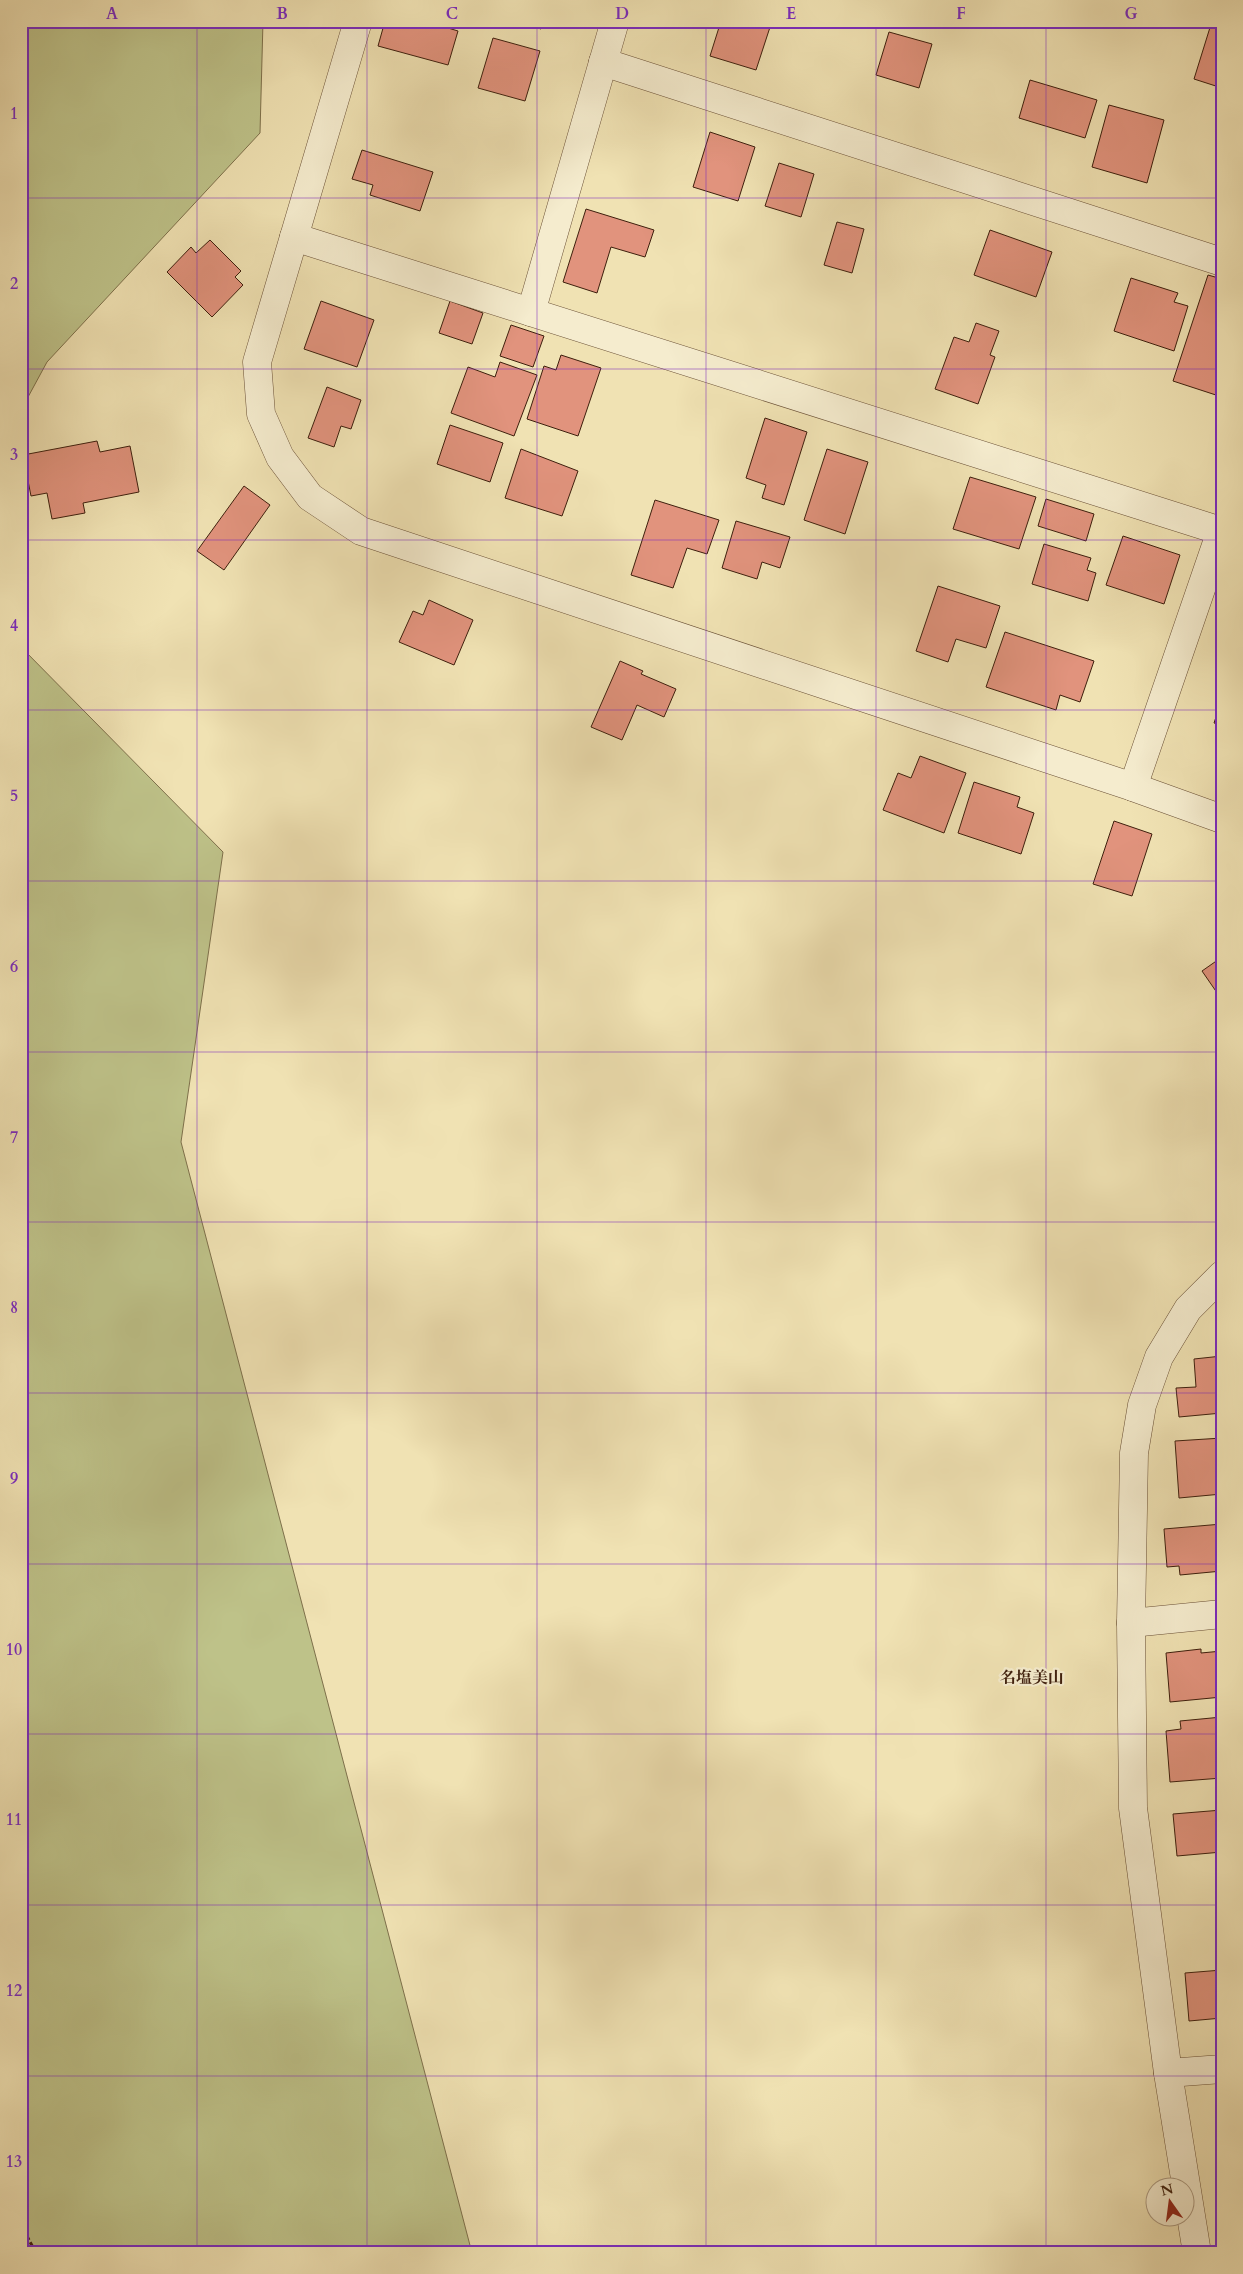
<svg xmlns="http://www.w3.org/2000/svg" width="1243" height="2274" font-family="Cardo,'Noto Serif JP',serif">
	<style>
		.green { fill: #bec289; stroke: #7e704b }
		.building { fill: #e1937d; stroke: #3e1f0d }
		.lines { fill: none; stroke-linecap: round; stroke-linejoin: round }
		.street-casing { stroke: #6a5036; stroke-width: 29 }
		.path { stroke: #3e1f0d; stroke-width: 3; stroke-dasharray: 4 2.5; stroke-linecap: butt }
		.street { stroke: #f5ecce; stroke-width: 28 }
		.grid { fill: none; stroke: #7b2cbf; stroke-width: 1; stroke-opacity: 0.55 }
		.labels { text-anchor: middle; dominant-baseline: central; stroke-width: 4.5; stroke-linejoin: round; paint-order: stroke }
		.neighbourhood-label { font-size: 16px; font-weight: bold; fill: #3e1f0d; stroke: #f5ecce }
		.neatline { fill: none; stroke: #7b2cbf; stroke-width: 2 }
		.grid-label { font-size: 16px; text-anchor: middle; font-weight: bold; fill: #7b2cbf }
	</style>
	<rect width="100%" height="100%" fill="#f0e2b3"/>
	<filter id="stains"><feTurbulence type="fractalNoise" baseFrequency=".004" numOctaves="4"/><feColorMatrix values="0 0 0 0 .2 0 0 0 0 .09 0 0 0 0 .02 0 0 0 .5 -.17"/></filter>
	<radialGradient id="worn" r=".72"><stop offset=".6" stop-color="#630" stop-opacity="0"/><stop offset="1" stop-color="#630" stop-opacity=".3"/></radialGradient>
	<!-- green -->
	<g class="green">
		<path d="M21 21H263L260 133 47 362 21 410Z"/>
		<path d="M21 647 223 852 181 1142 472 2253H21Z"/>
	</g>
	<!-- building -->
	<g class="building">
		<path d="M385 21H425L458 31 448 65 378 46Z"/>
		<path d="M515 21H543L541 29Z"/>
		<path d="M721 21H772L756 70 710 56Z"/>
		<path d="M947 21H961L959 26Z"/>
		<path d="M1212 21H1222V88L1194 79Z"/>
		<path d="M889 32 932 44 919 88 876 75Z"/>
		<path d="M493 38 540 51 525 101 478 88Z"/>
		<path d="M1030 80 1097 100 1085 138 1019 118Z"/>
		<path d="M1109 105 1164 120 1147 183 1092 167Z"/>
		<path d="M710 132 755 147 738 201 693 187Z"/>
		<path d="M362 150 433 172 420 211 370 195 373 185 352 179Z"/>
		<path d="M779 163 814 174 801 217 765 206Z"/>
		<path d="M586 209 654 230 645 257 611 247 597 293 563 282Z"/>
		<path d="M837 222 864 229 852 273 824 265Z"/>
		<path d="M990 230 1052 252 1036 297 974 275Z"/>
		<path d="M210 240 241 271 235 277 243 285 212 317 167 272 191 247 196 253Z"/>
		<path d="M1208 275 1222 279V372L1220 378 1222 379V397L1173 381Z"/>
		<path d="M1131 278 1178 293 1174 302 1188 306 1174 351 1114 331Z"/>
		<path d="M321 301 374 320 357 367 304 349Z"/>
		<path d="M450 301 483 313 472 344 439 333Z"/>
		<path d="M976 323 999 331 990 355 995 357 978 404 935 389 954 337 969 342Z"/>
		<path d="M511 325 544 336 533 367 500 356Z"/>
		<path d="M561 355 601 368 578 436 527 419 544 366 556 370Z"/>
		<path d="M500 362 537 375 514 436 451 413 468 367 495 377Z"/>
		<path d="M327 387 361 400 351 429 341 426 334 447 308 438Z"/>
		<path d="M765 418 807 432 784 505 762 498 766 485 746 478Z"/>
		<path d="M450 425 503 443 490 482 437 464Z"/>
		<path d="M97 441 100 452 130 446 139 492 83 503 85 513 52 519 47 493 31 496 23 455Z"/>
		<path d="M521 449 578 471 562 516 505 498Z"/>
		<path d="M827 449 868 462 845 534 804 520Z"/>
		<path d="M970 477 1036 497 1019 549 953 529Z"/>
		<path d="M244 486 270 505 224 570 197 551Z"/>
		<path d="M1046 499 1094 514 1086 541 1038 526Z"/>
		<path d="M655 500 719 520 707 554 687 548 673 588 631 575Z"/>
		<path d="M736 521 790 537 780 568 762 562 757 579 722 568Z"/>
		<path d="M1123 536 1180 555 1164 604 1106 585Z"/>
		<path d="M1044 544 1091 558 1087 570 1096 573 1088 601 1032 584Z"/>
		<path d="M938 586 1000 606 986 648 956 639 948 662 916 651Z"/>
		<path d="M429 600 473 620 454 665 399 642 413 611 423 615Z"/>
		<path d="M1005 632 1094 661 1080 702 1060 695 1056 710 986 687Z"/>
		<path d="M620 661 643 671 641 674 676 689 664 717 637 705 622 740 591 727Z"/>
		<path d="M1222 699V725L1214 723Z"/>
		<path d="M920 756 966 773 944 833 883 810 898 773 911 778Z"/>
		<path d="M974 782 1020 797 1017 807 1034 813 1021 854 958 833Z"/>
		<path d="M1114 821 1152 834 1132 896 1093 884Z"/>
		<path d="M1222 957V1000L1202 971Z"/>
		<path d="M1222 1356V1413L1179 1417 1176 1388 1196 1387 1194 1359Z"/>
		<path d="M1222 1438V1494L1179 1498 1175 1441Z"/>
		<path d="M1222 1524V1571L1180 1575 1179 1566 1167 1567 1164 1529Z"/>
		<path d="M1201 1649V1653L1222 1651V1697L1170 1702 1166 1653Z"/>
		<path d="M1222 1717V1778L1170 1782 1166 1731 1181 1729 1180 1721Z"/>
		<path d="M1222 1810V1852L1177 1856 1173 1814Z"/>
		<path d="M1222 1970V2018L1189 2021 1185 1973Z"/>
	</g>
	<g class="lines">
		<!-- street casing -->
		<g class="street-casing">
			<g id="street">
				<path d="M358 21 257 362 261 414 280 457 310 497 361 531 1133 787 1222 819"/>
				<path d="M603 62 1222 262"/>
				<path d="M294 237 1221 531"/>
				<path d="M531 312 615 21"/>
				<path d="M1133 787 1222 528"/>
				<path d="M1131 1623 1222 1614"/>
				<path d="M1168 2073 1222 2069"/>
				<path d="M1197 2253 1168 2073 1133 1808 1131 1623 1134 1453 1142 1405 1159 1357 1188 1309 1222 1275"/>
			</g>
		</g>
		<!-- path -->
		<path class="path" d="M21 2225 36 2253"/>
		<!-- street -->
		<use href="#street" class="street"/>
	</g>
	<!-- grid -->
	<path class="grid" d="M197 21V2253M367 21V2253M537 21V2253M706 21V2253M876 21V2253M1046 21V2253M21 198H1222M21 369H1222M21 540H1222M21 710H1222M21 881H1222M21 1052H1222M21 1222H1222M21 1393H1222M21 1564H1222M21 1734H1222M21 1905H1222M21 2076H1222"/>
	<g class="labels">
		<!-- neighbourhood labels -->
		<g class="neighbourhood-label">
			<text x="1032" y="1678">名塩美山</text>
		</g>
	</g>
	<!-- margin -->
	<rect width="1243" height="2274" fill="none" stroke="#f0e2b3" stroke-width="55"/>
	<!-- north arrow -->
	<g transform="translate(1170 2202) rotate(346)"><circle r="24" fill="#f5ecce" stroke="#ac9a81"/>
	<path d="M0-4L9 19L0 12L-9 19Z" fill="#8f2418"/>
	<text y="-8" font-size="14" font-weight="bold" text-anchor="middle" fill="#3e1f0d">N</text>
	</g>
	<rect x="28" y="28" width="1188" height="2218" class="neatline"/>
	<g class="grid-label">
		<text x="112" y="19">A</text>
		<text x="282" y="19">B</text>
		<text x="452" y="19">C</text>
		<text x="622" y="19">D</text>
		<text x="791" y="19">E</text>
		<text x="961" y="19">F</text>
		<text x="1131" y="19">G</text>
		<text x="14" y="119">1</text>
		<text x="14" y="289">2</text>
		<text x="14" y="460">3</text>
		<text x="14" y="631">4</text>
		<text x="14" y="801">5</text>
		<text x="14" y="972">6</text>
		<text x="14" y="1143">7</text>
		<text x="14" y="1313">8</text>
		<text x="14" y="1484">9</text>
		<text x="14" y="1655">10</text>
		<text x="14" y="1825">11</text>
		<text x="14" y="1996">12</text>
		<text x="14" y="2167">13</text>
	</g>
	<rect width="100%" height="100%" filter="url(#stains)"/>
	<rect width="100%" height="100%" fill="url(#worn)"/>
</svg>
